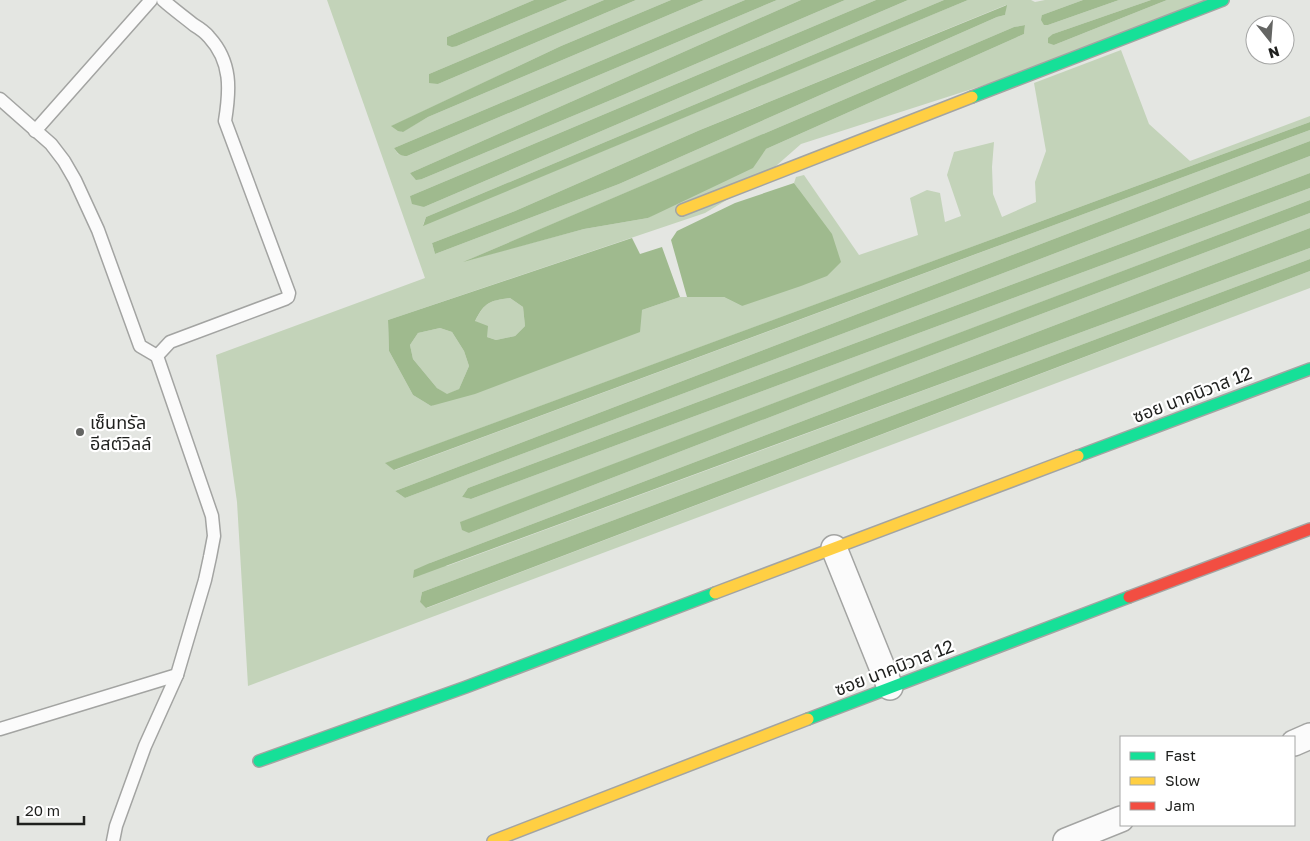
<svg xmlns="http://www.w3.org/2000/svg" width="1310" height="841" font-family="'Golos Text','Noto Sans Thai',sans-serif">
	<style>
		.green { fill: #c3d3b9; fill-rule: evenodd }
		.water { fill: #9fba8e; fill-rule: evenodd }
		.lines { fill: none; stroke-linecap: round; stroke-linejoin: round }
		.lane-casing { stroke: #a3a4a2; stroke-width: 15 }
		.street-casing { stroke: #a3a4a2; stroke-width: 28 }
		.fast-casing { stroke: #a3a4a2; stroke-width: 14 }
		.slow-casing { stroke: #a3a4a2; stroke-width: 14 }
		.jam-casing { stroke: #a3a4a2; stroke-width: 14 }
		.lane { stroke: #fbfbfb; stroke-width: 12 }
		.street { stroke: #fbfbfb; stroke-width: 25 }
		.fast { stroke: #16e098; stroke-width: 11 }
		.slow { stroke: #ffcf43; stroke-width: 11 }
		.jam { stroke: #f24e42; stroke-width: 11 }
		.poi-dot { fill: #646563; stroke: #fff; stroke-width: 2 }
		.labels { text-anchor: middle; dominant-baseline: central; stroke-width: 4.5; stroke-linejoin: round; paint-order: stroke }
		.street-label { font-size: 18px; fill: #1f201e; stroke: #fff }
		.poi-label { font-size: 18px; fill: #1f201e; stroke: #fff; text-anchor: start }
	</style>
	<rect width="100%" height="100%" fill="#e4e6e2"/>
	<!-- green -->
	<g class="green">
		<path d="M327 0H534L447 37 457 46 568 0H604L429 74 438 84 636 0H671L561 46 392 126 402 132 428 117 704 0H745L394 148 398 154 407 156 777 0H801L410 173 422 179 623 95 845 0H876L410 196 424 207 908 0H944L426 217 423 225 968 0H1031L1035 2 1045 0H1083L1042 15 1048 25 1119 0H1151L1053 34 1054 45 1167 0H1211L1022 73 801 144 760 180 705 213 388 320 389 351 413 395 431 406 642 310 680 297H724L742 306 799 190 794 183 796 177 804 175 859 255 918 235 910 198 927 190 940 193 945 222 961 216 947 175 954 152 994 142 992 167 993 194 1002 217 1036 202 1035 182 1046 151 1034 83 1121 50 1149 124 1190 161 1310 116V122L386 463 395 470 1310 130V141L395 491 405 498 964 288 1310 156V173L468 488 462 497 471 499 1310 188V200L461 522 469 533 874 377 1310 213V228L430 563 447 566 1310 248V259L422 592 420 602 427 608 1310 271V288L248 686 237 502 216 355 425 278ZM1006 5 1005 15 997 17 619 184 435 254 432 243 515 211 700 130ZM1025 25 1024 34 766 149 648 218 584 229 468 260 1014 27Z"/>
		<path d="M510 298 523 307 525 326 515 336 496 340 487 337 475 321C485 302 489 301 510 298Z"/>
		<path d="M440 328 452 332 464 351 469 366 459 389 447 395 437 388 413 359 410 345 418 333Z"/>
	</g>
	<!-- water -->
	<g class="water">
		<path d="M534 0H568L457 46 452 47 447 45V37Z"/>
		<path d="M604 0H636L438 84 429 83V74Z"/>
		<path d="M671 0H704L428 117 403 132 398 131 391 126 561 46Z"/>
		<path d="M745 0H777L407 156C400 156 398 154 394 148Z"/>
		<path d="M801 0H845L623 95 422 179 416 180 410 173Z"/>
		<path d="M876 0H908L424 207 412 204 410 196Z"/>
		<path d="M944 0H968L423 226 426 217Z"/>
		<path d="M1083 0H1119L1048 25H1044L1041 20 1042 15Z"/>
		<path d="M1151 0H1167L1054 45 1048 43V38L1053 34Z"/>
		<path d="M1007 5 1005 15 997 17 619 184 435 254 432 243 515 211 700 130Z"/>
		<path d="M1025 25 1024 34 766 149 753 168 648 218 584 229 463 262 1014 27Z"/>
		<path d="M1310 122V130L394 470 385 463Z"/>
		<path d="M1310 141V156L964 288 405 498 395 491Z"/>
		<path d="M1310 173V188L471 499 462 497 468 488Z"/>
		<path d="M794 183 832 234 841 262 827 276 801 286 742 306 724 297H687L671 240 677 231 735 203Z"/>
		<path d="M1310 200V213L874 377 469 533 462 530 460 522Z"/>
		<path d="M1310 228V248L413 578 414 570 430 563Z"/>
		<path d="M632 238 640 254 662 247 680 297 642 310 640 332 475 394 431 406 413 395 389 351 388 320ZM510 298 523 307 525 326 515 336 496 340 487 337 488 326 475 321C485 302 489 301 510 298ZM440 328 452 332 464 351 469 366 459 389 447 394 437 388 413 359 410 345 418 333Z"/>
		<path d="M1310 259V271L426 608 420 602 422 592Z"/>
	</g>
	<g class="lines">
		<!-- lane casing -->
		<g class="lane-casing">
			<g id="lane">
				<path d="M0 99 51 144 64 161 75 180 98 230 140 346 157 356"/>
				<path d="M35 131 151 0"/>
				<path d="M0 729 177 675 205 580 210 557 214 536 212 516 157 356 170 342 285 299 288 297 289 293 225 121C230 90 232 62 209 37 205 32 199 28 194 25 183 16 173 9 163 0"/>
				<path d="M113 841 116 826 145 746 177 675"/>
			</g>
		</g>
		<!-- street casing -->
		<g class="street-casing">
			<g id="street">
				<path d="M834 548 890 687"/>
				<path d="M1294 743 1310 736"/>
				<path d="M1066 841 1121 819"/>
			</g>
		</g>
		<!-- fast casing -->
		<g class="fast-casing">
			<g id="fast">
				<path d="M972 97 1223 0"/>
				<path d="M1078 456 1310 369"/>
				<path d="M808 719 1129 597"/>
				<path d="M259 761 466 687 715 593"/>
			</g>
		</g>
		<!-- slow casing -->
		<g class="slow-casing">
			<g id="slow">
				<path d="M682 210 972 97"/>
				<path d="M715 593 1078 456"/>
				<path d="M493 841 808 719"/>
			</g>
		</g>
		<!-- jam casing -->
		<g class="jam-casing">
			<path id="jam" d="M1129 597 1310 529"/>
		</g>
		<!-- lane -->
		<use href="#lane" class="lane"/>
		<!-- street -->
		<use href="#street" class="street"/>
		<!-- fast -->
		<use href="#fast" class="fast"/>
		<!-- slow -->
		<use href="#slow" class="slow"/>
		<!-- jam -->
		<use href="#jam" class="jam"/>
	</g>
	<!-- markers -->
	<circle class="poi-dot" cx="80" cy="432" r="5"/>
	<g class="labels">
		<!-- street labels -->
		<g class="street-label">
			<text transform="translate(1192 394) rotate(-21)">ซอย นาคนิวาส 12</text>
			<text transform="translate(894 667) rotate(-21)">ซอย นาคนิวาส 12</text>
		</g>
		<!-- poi labels -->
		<g class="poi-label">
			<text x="90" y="422">เซ็นทรัล<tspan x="90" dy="21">อีสต์วิลล์</tspan></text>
		</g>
	</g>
	<!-- legend -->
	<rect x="1120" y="736" width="175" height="90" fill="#ffffff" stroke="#a5a6a5"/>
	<rect x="1130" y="752" width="25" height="8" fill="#16e098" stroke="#a5a6a5"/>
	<text x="1165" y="761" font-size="15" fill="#1f201e">Fast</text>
	<rect x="1130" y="777" width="25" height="8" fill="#ffcf43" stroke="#a5a6a5"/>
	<text x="1165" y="786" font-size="15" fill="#1f201e">Slow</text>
	<rect x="1130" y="802" width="25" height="8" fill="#f24e42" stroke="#a5a6a5"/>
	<text x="1165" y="811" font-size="15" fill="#1f201e">Jam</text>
	<!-- north arrow -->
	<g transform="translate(1270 40) rotate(163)"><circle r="24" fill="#ffffff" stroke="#a5a6a5"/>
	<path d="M0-4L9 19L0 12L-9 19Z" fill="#646563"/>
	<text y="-8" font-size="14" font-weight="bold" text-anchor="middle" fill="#1f201e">N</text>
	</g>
	<!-- scale -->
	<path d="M18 816v8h66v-8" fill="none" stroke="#1f201e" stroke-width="2.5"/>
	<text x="25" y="816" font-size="15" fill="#1f201e" stroke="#ffffff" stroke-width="4" paint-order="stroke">20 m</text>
</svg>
